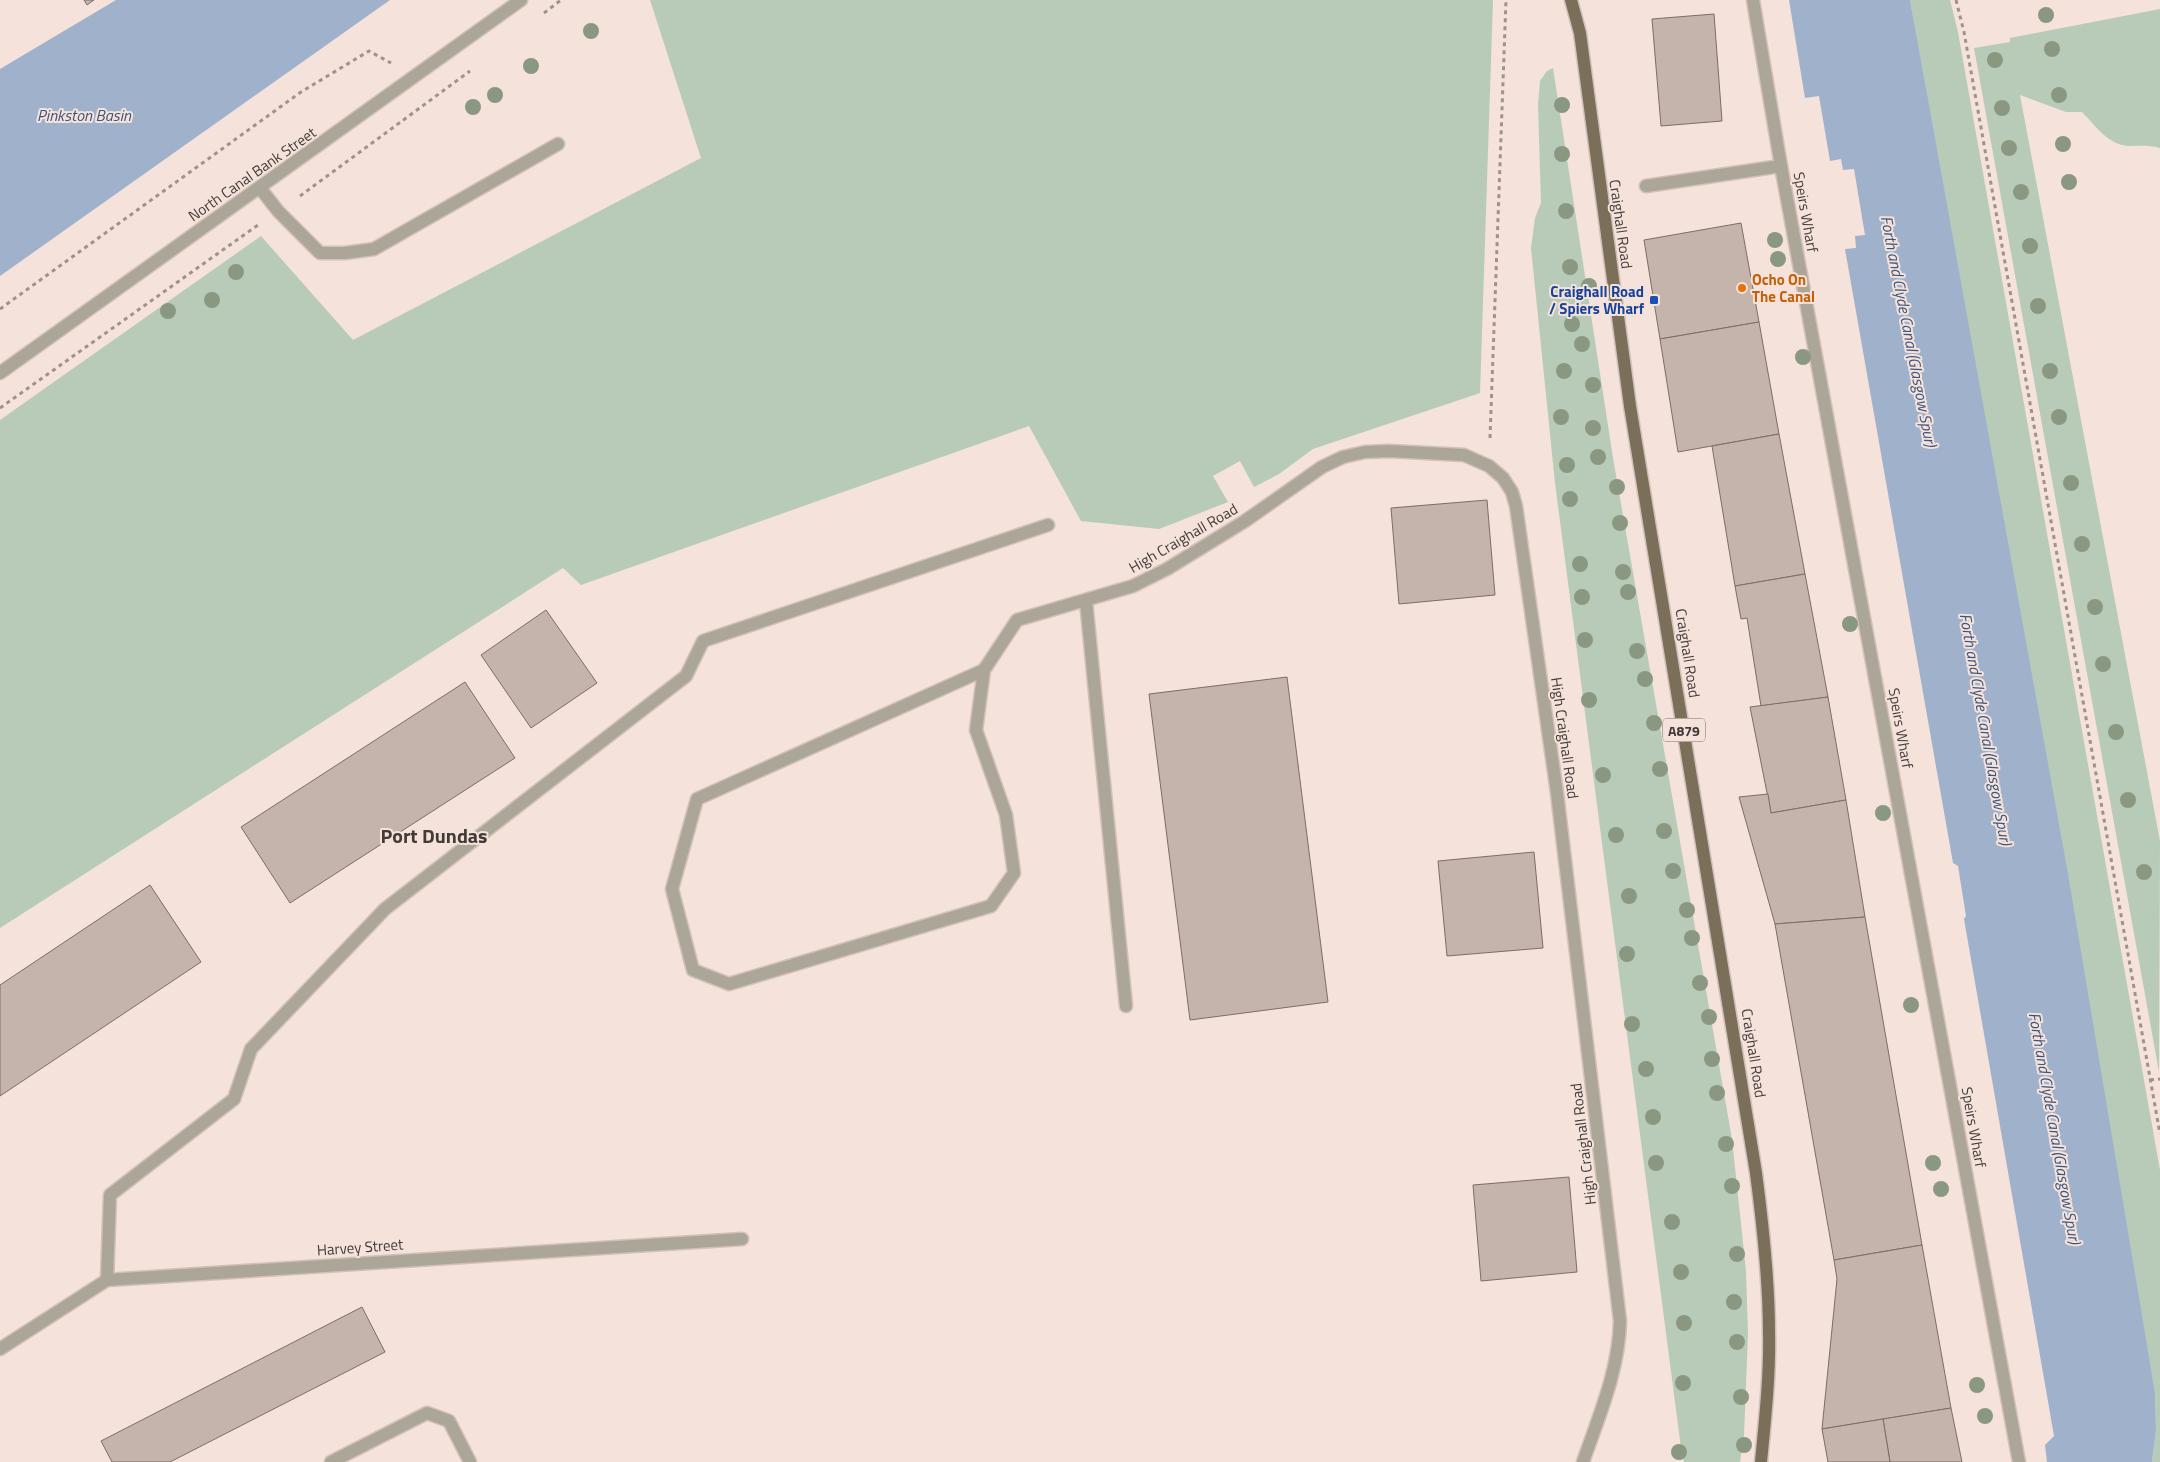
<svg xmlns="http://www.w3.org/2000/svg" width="2160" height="1462" font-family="'Titillium Web',sans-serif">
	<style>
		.green { fill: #b8cbb9 }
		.water { fill: #a0b1cb }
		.building { fill: #c4b4ac; stroke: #7d6d67 }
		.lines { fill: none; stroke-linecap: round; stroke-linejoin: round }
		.minor-casing { stroke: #d0c1ba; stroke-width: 15 }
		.major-casing { stroke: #d0c1ba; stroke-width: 15 }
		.path { stroke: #9f928d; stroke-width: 3; stroke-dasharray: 4 4; stroke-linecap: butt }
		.minor { stroke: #aca699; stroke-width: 12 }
		.major { stroke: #7b6f59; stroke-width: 12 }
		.tree { fill: #8b9881 }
		.food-dot { fill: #e8710a; stroke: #f4e2db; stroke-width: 2 }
		.transit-dot { fill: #1a4fb4; stroke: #f4e2db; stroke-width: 2 }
		.labels { text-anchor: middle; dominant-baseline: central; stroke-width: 4; stroke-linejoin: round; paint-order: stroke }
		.shield { fill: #f4e2db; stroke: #776d69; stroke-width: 1 }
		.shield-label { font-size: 14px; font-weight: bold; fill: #423b38 }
		.street-label { font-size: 15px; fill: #423b38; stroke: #f4e2db }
		.food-label { font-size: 15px; font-weight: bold; fill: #c56008; stroke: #f4e2db; text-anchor: start }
		.transit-label { font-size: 15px; font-weight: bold; fill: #164399; stroke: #f4e2db; text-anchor: end }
		.water-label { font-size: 16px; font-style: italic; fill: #3b547c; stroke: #f4e2db }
		.district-label { font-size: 20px; font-weight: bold; fill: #423b38; stroke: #f4e2db }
	</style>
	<rect width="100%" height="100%" fill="#f4e2db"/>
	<!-- green -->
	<g class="green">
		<path d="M650 0H1493L1480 393 1313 449 1279 474 1254 487 1240 461 1213 476 1228 502 1159 529 1081 521 1029 426 581 585 563 568 0 928V420L261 236 353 340 701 158Z"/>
		<path d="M1910 0H1950L1958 32 2160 1170V1462H2152L2156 1430 2155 1393Z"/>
		<path d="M2160 9V148C2149 145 2140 146 2129 146 2108 145 2096 126 2082 112H2066L2020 95 2160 841 2159 1072 1974 48 2010 42V38Z"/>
		<path d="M1553 68 1613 458 1732 1139 1746 1271 1748 1334 1744 1435 1740 1462H1684L1681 1448 1555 483 1531 248 1535 218 1541 203 1538 105 1540 81 1547 71Z"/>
	</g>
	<!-- water -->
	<g class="water">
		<path d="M116 0H390L0 276V69Z"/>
		<path d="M1789 0H1910L2068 874 2155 1393 2156 1430 2152 1462H2047L2045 1445 2054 1436 1964 919 1966 916 1958 866 1953 863 1845 249 1856 248 1855 236 1865 235 1854 169 1843 170 1841 159 1830 161 1819 96 1805 98Z"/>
	</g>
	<!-- building -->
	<g class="building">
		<path d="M84 0H94L87 5Z"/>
		<path d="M1714 14 1722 121 1661 126 1652 19Z"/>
		<path d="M1741 223 1759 322 1660 339 1644 240Z"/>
		<path d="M1759 322 1779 434 1678 452 1660 339Z"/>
		<path d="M1779 434 1805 574 1735 586 1712 446Z"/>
		<path d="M1487 500 1495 595 1399 604 1391 508Z"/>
		<path d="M1805 574 1828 697 1761 706 1747 618 1741 619 1735 586Z"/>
		<path d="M546 610 597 683 531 728 481 655Z"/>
		<path d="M1287 677 1328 1002 1190 1020 1149 694Z"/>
		<path d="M465 682 515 758 290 903 241 827Z"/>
		<path d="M1828 697 1846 800 1771 813 1750 707Z"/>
		<path d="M1768 794 1771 813 1846 800 1865 917 1775 924 1739 797Z"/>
		<path d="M1534 852 1543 948 1447 956 1438 861Z"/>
		<path d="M150 885 201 962 0 1096V985Z"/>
		<path d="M1865 917 1922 1245 1834 1260 1775 924Z"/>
		<path d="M1569 1177 1577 1272 1481 1281 1473 1185Z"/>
		<path d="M1922 1245 1951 1408 1822 1429 1837 1279 1834 1260Z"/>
		<path d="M362 1307 385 1352 170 1462H112L101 1441Z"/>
		<path d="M1951 1408 1962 1462H1890L1883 1419Z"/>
		<path d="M1883 1419 1890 1462H1828L1822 1429Z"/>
	</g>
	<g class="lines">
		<!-- minor casing -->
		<g class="minor-casing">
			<g id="minor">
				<path d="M1753 0 1781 166 2019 1462"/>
				<path d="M1646 186 1781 166"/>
				<path d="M260 188 278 211 320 253H345L374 249 558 144"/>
				<path d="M0 373 521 0"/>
				<path d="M1086 601 1126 1006"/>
				<path d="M984 670 697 799 672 889 693 970 729 984 991 906 1014 873 1006 815 976 730 984 670 1017 620 1133 586 1167 569 1245 521 1322 467 1343 457 1365 452 1389 451 1464 455 1489 466 1503 478 1512 492 1516 506 1557 793 1620 1321C1619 1370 1599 1416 1583 1462"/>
				<path d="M107 1280 110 1195 234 1099 251 1049 385 909 686 676 703 641 1048 525"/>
				<path d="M0 1349 107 1280 742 1239"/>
				<path d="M331 1462 427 1413 449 1421 470 1462"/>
			</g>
		</g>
		<!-- major casing -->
		<g class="major-casing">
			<path id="major" d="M1571 0 1580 33 1630 406 1756 1173C1763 1226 1769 1279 1769 1333 1770 1376 1765 1419 1761 1462"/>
		</g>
		<!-- path -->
		<g class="path">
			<path d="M1956 0 1964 32 2160 1134"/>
			<path d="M544 13 561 0"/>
			<path d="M300 196 470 71"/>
			<path d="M0 309 301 92 369 51 391 63"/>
			<path d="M0 408 258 225"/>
			<path d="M1490 438 1506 0"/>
			<path d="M2150 1080 2160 1079"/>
		</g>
		<!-- minor -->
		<use href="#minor" class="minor"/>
		<!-- major -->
		<use href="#major" class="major"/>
	</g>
	<!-- trees -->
	<g class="tree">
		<circle cx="2046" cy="15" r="8"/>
		<circle cx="591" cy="31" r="8"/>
		<circle cx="2052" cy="49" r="8"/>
		<circle cx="1995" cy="60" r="8"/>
		<circle cx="531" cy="66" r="8"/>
		<circle cx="495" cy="95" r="8"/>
		<circle cx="2059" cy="95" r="8"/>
		<circle cx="1562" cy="105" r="8"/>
		<circle cx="473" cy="107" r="8"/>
		<circle cx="2002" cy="108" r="8"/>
		<circle cx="2063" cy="144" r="8"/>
		<circle cx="2009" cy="148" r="8"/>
		<circle cx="1562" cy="154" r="8"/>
		<circle cx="2069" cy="182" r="8"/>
		<circle cx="2021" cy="192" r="8"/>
		<circle cx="1566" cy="211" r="8"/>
		<circle cx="1775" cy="240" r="8"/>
		<circle cx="2030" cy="246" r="8"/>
		<circle cx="1778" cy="259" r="8"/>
		<circle cx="1570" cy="267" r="8"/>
		<circle cx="236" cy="272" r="8"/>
		<circle cx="1589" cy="286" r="8"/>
		<circle cx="212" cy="300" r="8"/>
		<circle cx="2038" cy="306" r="8"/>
		<circle cx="168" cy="311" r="8"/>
		<circle cx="1572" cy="324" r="8"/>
		<circle cx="1582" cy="344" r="8"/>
		<circle cx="1803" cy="357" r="8"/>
		<circle cx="1564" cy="371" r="8"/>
		<circle cx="2050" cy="371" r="8"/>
		<circle cx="1593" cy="385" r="8"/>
		<circle cx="1561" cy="417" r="8"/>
		<circle cx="2059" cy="417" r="8"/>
		<circle cx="1593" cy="428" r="8"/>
		<circle cx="1598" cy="457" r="8"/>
		<circle cx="1567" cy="465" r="8"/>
		<circle cx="2071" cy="483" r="8"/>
		<circle cx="1617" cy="487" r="8"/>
		<circle cx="1570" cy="499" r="8"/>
		<circle cx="1620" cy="523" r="8"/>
		<circle cx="2082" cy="544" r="8"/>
		<circle cx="1580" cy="564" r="8"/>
		<circle cx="1623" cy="572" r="8"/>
		<circle cx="1628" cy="592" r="8"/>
		<circle cx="1582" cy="597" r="8"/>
		<circle cx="2095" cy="607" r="8"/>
		<circle cx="1850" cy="624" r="8"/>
		<circle cx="1585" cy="640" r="8"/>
		<circle cx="1637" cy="651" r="8"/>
		<circle cx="2103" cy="664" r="8"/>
		<circle cx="1645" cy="679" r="8"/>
		<circle cx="1589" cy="700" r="8"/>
		<circle cx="1654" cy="723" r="8"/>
		<circle cx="2116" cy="732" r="8"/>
		<circle cx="1660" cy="769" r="8"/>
		<circle cx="1603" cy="775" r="8"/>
		<circle cx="2128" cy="800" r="8"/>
		<circle cx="1883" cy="813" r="8"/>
		<circle cx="1664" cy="831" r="8"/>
		<circle cx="1616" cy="835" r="8"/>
		<circle cx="1673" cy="871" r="8"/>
		<circle cx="2144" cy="872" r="8"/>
		<circle cx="1629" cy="896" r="8"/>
		<circle cx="1687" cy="910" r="8"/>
		<circle cx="1692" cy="938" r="8"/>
		<circle cx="1627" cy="954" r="8"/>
		<circle cx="1700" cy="983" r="8"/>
		<circle cx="1911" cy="1005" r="8"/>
		<circle cx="1709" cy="1017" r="8"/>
		<circle cx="1632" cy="1024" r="8"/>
		<circle cx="1712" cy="1059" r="8"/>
		<circle cx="1646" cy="1069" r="8"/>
		<circle cx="1717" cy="1093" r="8"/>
		<circle cx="1653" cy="1117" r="8"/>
		<circle cx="1726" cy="1144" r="8"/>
		<circle cx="1656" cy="1163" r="8"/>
		<circle cx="1933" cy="1163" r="8"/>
		<circle cx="1732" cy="1186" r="8"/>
		<circle cx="1941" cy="1189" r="8"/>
		<circle cx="1672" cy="1222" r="8"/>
		<circle cx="1737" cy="1254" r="8"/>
		<circle cx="1681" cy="1272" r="8"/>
		<circle cx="1734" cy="1302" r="8"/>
		<circle cx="1684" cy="1323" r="8"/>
		<circle cx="1737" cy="1342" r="8"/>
		<circle cx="1683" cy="1383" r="8"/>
		<circle cx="1977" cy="1385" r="8"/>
		<circle cx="1741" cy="1397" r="8"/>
		<circle cx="1985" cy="1416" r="8"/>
		<circle cx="1744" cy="1445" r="8"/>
		<circle cx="1679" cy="1452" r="8"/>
	</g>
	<!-- markers -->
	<circle class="food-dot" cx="1742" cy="288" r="5"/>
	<rect class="transit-dot" x="1649" y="295" width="10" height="10" rx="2.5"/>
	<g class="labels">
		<!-- shield labels -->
		<rect class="shield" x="1663" y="718.5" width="42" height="23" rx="4"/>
		<g class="shield-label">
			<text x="1684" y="730">A879</text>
		</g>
		<!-- street labels -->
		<g class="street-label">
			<text transform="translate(252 174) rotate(-35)">North Canal Bank Street</text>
			<text transform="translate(1806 212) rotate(80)">Speirs Wharf</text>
			<text transform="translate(1621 224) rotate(82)">Craighall Road</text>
			<text transform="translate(1183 538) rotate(-30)">High Craighall Road</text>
			<text transform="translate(1688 653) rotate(81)">Craighall Road</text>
			<text transform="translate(1901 728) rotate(80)">Speirs Wharf</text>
			<text transform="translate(1565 738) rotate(82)">High Craighall Road</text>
			<text transform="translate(1754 1053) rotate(81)">Craighall Road</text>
			<text transform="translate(1974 1127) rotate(80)">Speirs Wharf</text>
			<text transform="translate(1583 1144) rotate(-97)">High Craighall Road</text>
			<text transform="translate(360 1247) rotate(-4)">Harvey Street</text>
		</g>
		<!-- food labels -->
		<g class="food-label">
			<text x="1752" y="279">Ocho On<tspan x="1752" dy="17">The Canal</tspan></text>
		</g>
		<!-- transit labels -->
		<g class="transit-label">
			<text x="1644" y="291">Craighall Road<tspan x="1644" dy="17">/ Spiers Wharf</tspan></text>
		</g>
		<!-- water labels -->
		<g class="water-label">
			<text x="84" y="115">Pinkston Basin</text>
			<text transform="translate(1909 331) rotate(79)">Forth and Clyde Canal (Glasgow Spur)</text>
			<text transform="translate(1986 729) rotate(80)">Forth and Clyde Canal (Glasgow Spur)</text>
			<text transform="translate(2055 1128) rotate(80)">Forth and Clyde Canal (Glasgow Spur)</text>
		</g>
		<!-- district labels -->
		<g class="district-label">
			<text x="434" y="835">Port Dundas</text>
		</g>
	</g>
</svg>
